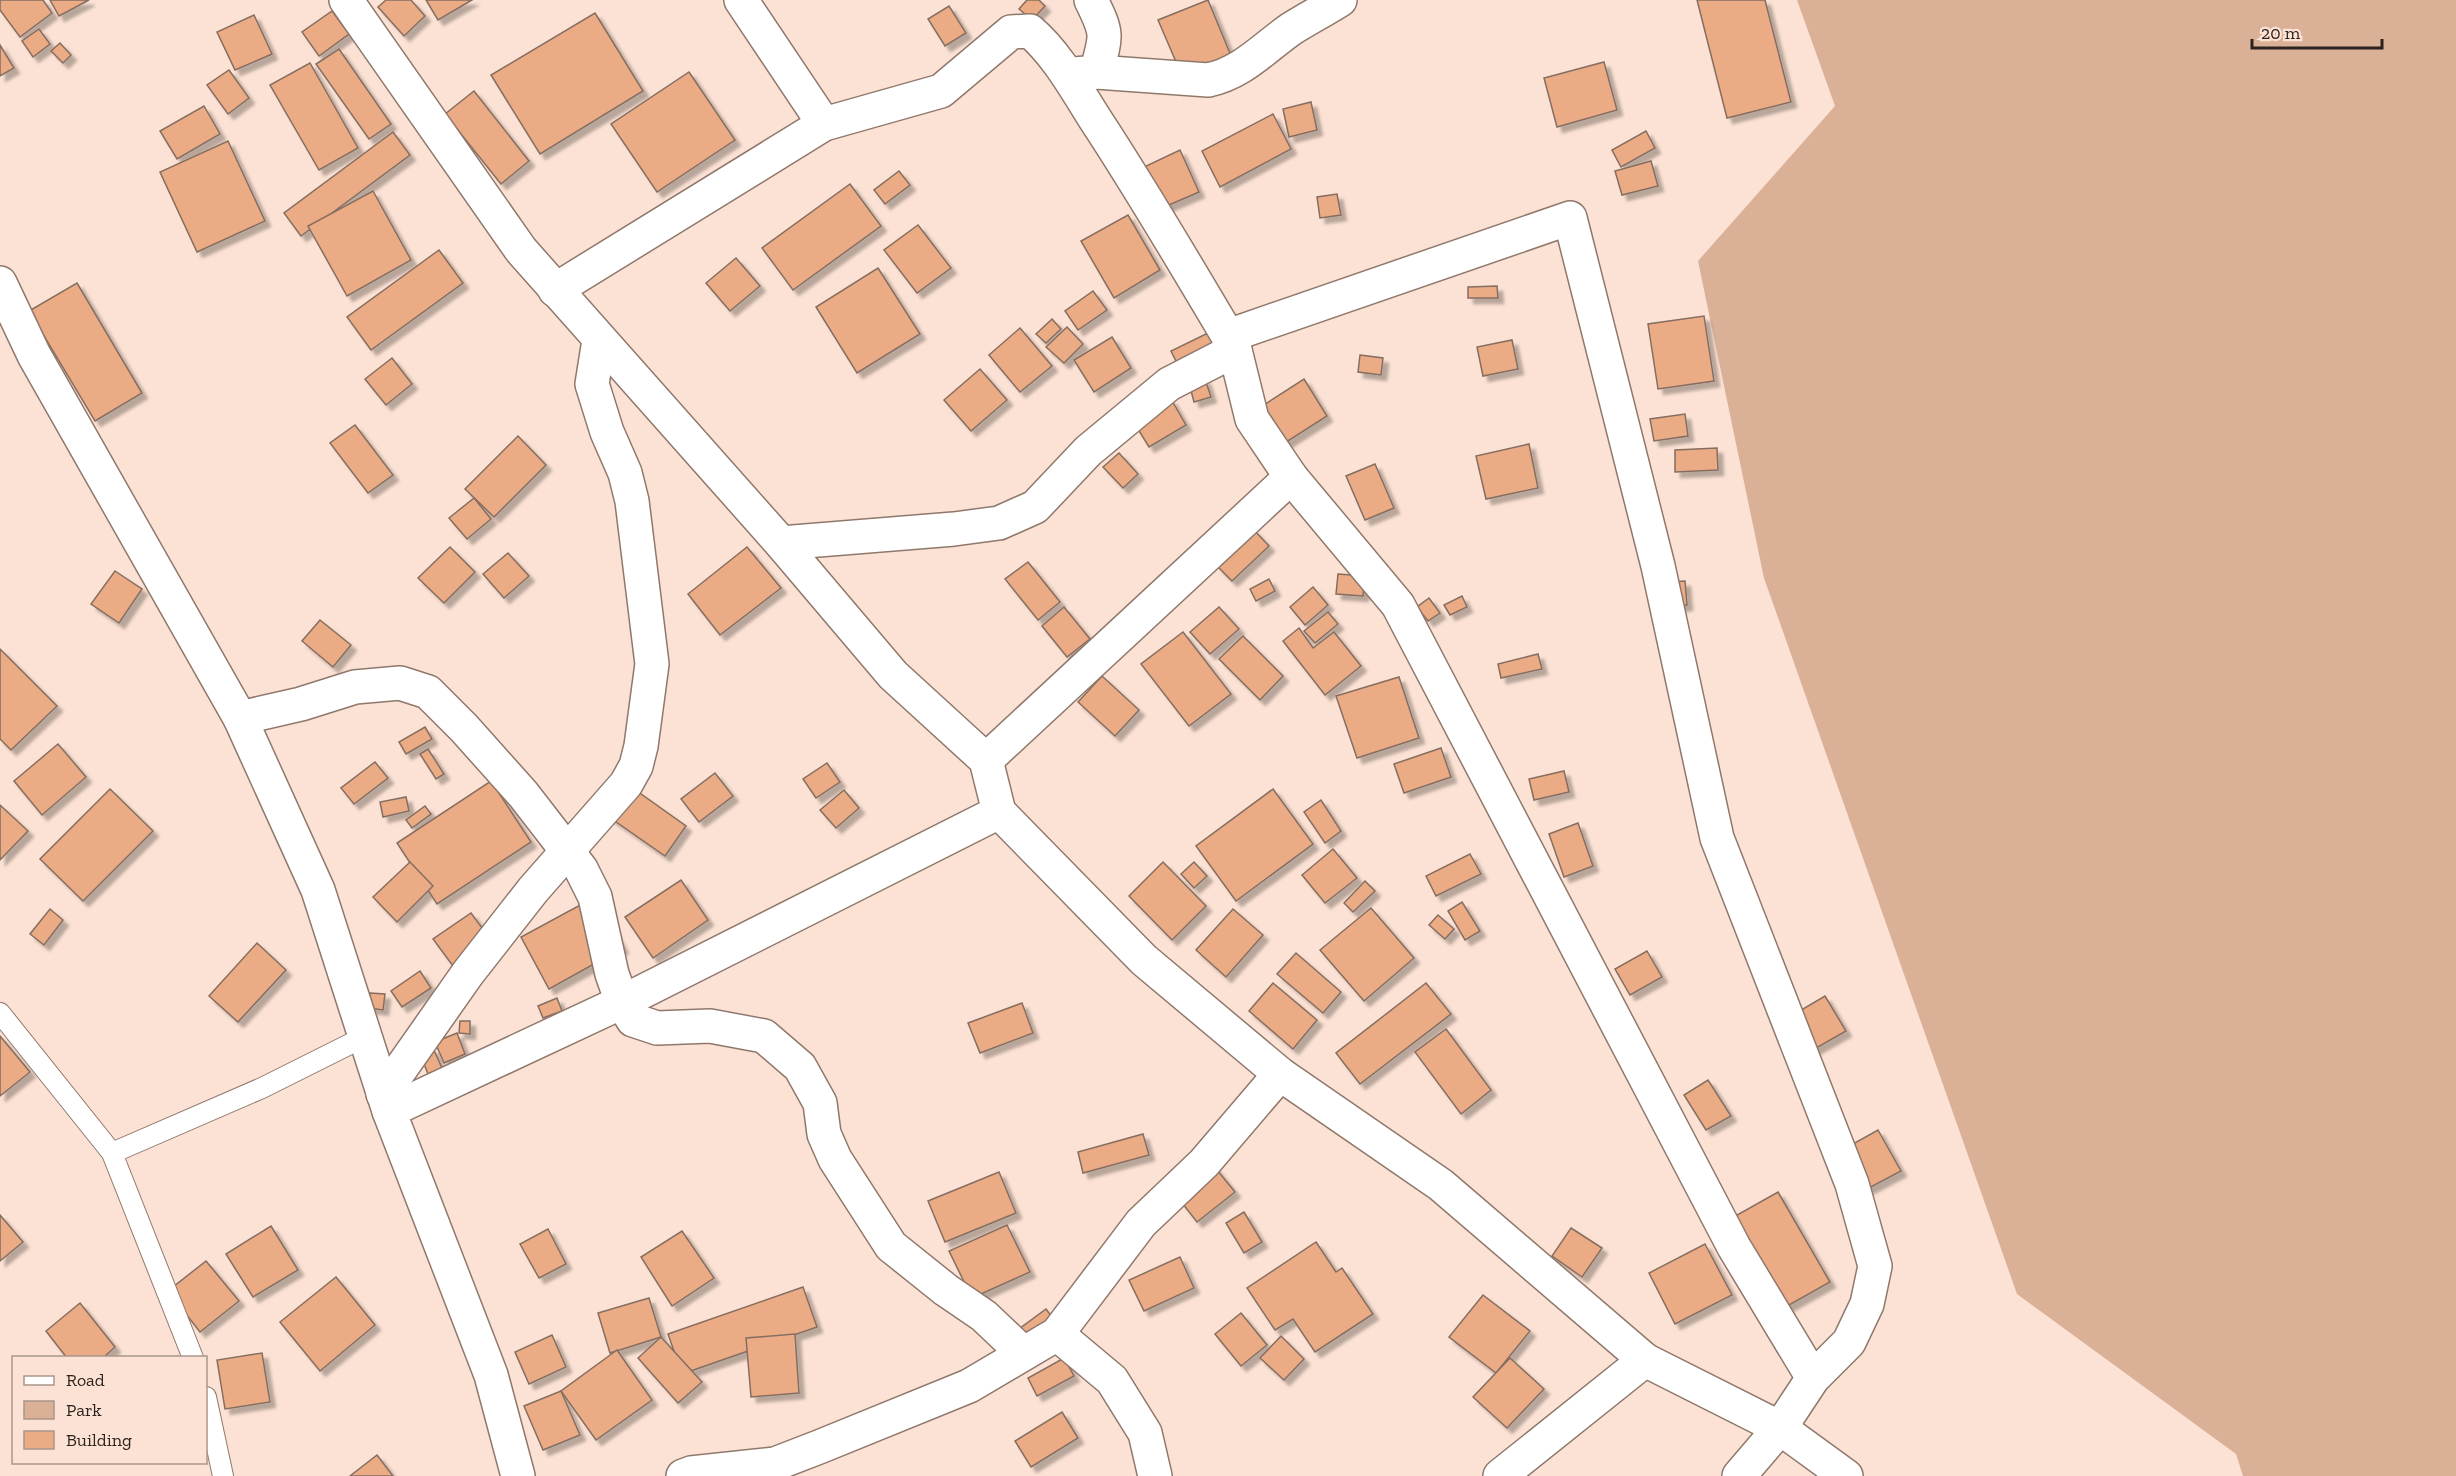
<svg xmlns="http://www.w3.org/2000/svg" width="2456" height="1476" font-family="'Zilla Slab',serif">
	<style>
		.green { fill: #dab097 }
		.building { fill: #ebab84; stroke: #856e61; stroke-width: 1.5; filter: url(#shadow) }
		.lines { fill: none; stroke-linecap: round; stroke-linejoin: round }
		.lane-casing { stroke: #8f786b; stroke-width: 22 }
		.street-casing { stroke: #8f786b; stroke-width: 36 }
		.lane { stroke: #fff; stroke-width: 20 }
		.street { stroke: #fff; stroke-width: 33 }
	</style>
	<defs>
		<filter id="shadow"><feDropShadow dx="5.5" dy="5.5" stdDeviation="1.5" flood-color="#0004"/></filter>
	</defs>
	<rect width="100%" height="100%" fill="#fce2d4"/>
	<!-- green -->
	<path class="green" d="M1797 0H2456V1476H2243L2236 1454 2017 1294 1764 578 1698 261 1835 106Z"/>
	<!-- building -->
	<g class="building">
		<path d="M0 0H43L52 13 20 37 0 10Z"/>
		<path d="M50 0H89L59 16Z"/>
		<path d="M386 0H411L425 16 404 36 378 7Z"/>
		<path d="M426 0H472L438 20Z"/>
		<path d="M1027 0H1039L1045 6 1032 20 1019 9Z"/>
		<path d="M1208 0 1232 58 1183 78 1158 20Z"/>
		<path d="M1697 0H1765L1791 102 1727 118Z"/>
		<path d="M949 6 966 33 945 46 928 19Z"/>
		<path d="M332 11 349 34 319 56 302 32Z"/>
		<path d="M595 13 643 91 540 154 491 75Z"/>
		<path d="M254 15 272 54 235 70 217 32Z"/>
		<path d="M39 29 50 44 33 57 22 41Z"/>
		<path d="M60 43 71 55 63 63 51 51Z"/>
		<path d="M0 45 14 68 0 76Z"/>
		<path d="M339 49 391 124 369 139 316 64Z"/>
		<path d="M1604 62 1617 110 1557 127 1544 78Z"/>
		<path d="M310 63 358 148 319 170 270 85Z"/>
		<path d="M229 70 249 98 228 114 207 85Z"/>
		<path d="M689 72 735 140 657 192 611 124Z"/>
		<path d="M474 91 529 161 501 184 445 114Z"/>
		<path d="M1311 102 1317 130 1289 137 1283 109Z"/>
		<path d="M204 106 220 134 177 159 160 131Z"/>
		<path d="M1273 114 1291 149 1220 187 1202 151Z"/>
		<path d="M1646 131 1655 148 1621 167 1612 150Z"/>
		<path d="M393 132 410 155 301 236 284 213Z"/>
		<path d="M228 141 265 221 197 252 160 172Z"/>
		<path d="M1180 150 1199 192 1162 208 1144 167Z"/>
		<path d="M1651 161 1658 186 1622 195 1615 171Z"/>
		<path d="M899 171 910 185 885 204 874 190Z"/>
		<path d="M850 184 881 226 793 290 762 248Z"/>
		<path d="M373 191 411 260 347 296 308 226Z"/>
		<path d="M1337 194 1341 215 1320 218 1317 197Z"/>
		<path d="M1128 215 1160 270 1114 298 1081 241Z"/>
		<path d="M918 225 951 268 917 293 884 250Z"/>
		<path d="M439 250 463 283 371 350 347 317Z"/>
		<path d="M736 258 760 286 730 311 706 283Z"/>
		<path d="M878 268 920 334 857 373 816 307Z"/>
		<path d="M77 283 142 393 95 421 29 311Z"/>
		<path d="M1497 286 1498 298H1468V287Z"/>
		<path d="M1093 291 1107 310 1078 330 1065 311Z"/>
		<path d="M1704 316 1714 381 1658 389 1648 324Z"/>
		<path d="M1052 319 1061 329 1046 343 1036 334Z"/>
		<path d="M1067 327 1083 344 1064 363 1046 347Z"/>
		<path d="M1020 328 1052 366 1020 392 989 355Z"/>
		<path d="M1212 331 1223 353 1182 373 1171 351Z"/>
		<path d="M1112 337 1131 368 1094 392 1074 360Z"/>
		<path d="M1512 340 1518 369 1483 376 1477 347Z"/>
		<path d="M1360 355 1383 358 1381 375 1358 372Z"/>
		<path d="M392 358 412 384 386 405 365 379Z"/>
		<path d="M980 369 1007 400 971 431 944 400Z"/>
		<path d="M1205 379 1211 397 1194 402 1189 383Z"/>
		<path d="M1304 379 1327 416 1280 446 1256 410Z"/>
		<path d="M1171 399 1186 425 1149 447 1133 421Z"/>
		<path d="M1685 414 1688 436 1654 441 1650 419Z"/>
		<path d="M355 425 393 475 368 493 330 443Z"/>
		<path d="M518 436 546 465 494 517 465 489Z"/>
		<path d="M1529 444 1538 488 1486 499 1476 456Z"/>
		<path d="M1717 448 1718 470 1675 472V450Z"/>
		<path d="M1119 453 1138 474 1123 488 1103 467Z"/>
		<path d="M1375 464 1394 508 1365 520 1346 476Z"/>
		<path d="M474 498 491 519 467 539 449 518Z"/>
		<path d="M1254 530 1269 546 1232 581 1217 566Z"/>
		<path d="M450 547 475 572 444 603 418 578Z"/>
		<path d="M747 547 781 588 720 635 688 594Z"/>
		<path d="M508 553 529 576 504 598 483 574Z"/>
		<path d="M1028 562 1060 602 1038 620 1005 579Z"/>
		<path d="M115 571 142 589 119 623 91 604Z"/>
		<path d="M1338 574 1365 576 1363 596 1336 594Z"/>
		<path d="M1269 579 1275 591 1256 601 1250 589Z"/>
		<path d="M1685 581 1687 605 1671 607 1669 582Z"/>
		<path d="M1313 587 1328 605 1305 625 1290 607Z"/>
		<path d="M1462 596 1467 607 1450 615 1444 605Z"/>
		<path d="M1429 598 1440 613 1428 621 1417 607Z"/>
		<path d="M1064 607 1090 639 1067 657 1042 626Z"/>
		<path d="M1219 607 1239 629 1210 654 1190 632Z"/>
		<path d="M1328 612 1338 624 1315 643 1304 631Z"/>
		<path d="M320 620 351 645 333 667 302 641Z"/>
		<path d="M1299 628 1313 648 1334 632 1361 666 1325 695 1283 641Z"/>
		<path d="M1183 632 1231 694 1189 726 1141 664Z"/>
		<path d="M1243 636 1283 676 1260 700 1219 659Z"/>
		<path d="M0 649 57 706 11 750 0 739Z"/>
		<path d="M1538 654 1542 669 1501 678 1498 664Z"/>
		<path d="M1102 676 1139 710 1115 736 1078 702Z"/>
		<path d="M1399 677 1419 738 1357 758 1336 696Z"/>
		<path d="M425 727 432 739 406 754 399 742Z"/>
		<path d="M58 744 86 777 42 815 14 781Z"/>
		<path d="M1441 748 1451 777 1404 793 1394 764Z"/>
		<path d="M428 749 444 774 436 779 420 754Z"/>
		<path d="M375 762 388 778 354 804 341 788Z"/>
		<path d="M827 763 840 782 816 798 803 779Z"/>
		<path d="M1564 771 1569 792 1534 800 1529 779Z"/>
		<path d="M715 773 733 796 699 822 681 799Z"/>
		<path d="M613 774 686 826 665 856 592 805Z"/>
		<path d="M491 781 531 842 437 904 397 843Z"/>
		<path d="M110 789 153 831 83 901 40 859Z"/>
		<path d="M1273 789 1313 844 1236 901 1196 846Z"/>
		<path d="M844 790 859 808 836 828 820 810Z"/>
		<path d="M406 797 409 811 383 817 380 802Z"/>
		<path d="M1321 800 1341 831 1325 843 1304 812Z"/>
		<path d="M0 805 28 831 0 860Z"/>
		<path d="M425 806 431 814 412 828 406 820Z"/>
		<path d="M1578 823 1593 866 1564 877 1549 834Z"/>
		<path d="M1333 849 1357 878 1325 903 1302 875Z"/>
		<path d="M1470 854 1481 874 1436 896 1426 876Z"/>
		<path d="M410 862 433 886 397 922 373 897Z"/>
		<path d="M1163 862 1206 906 1172 940 1129 896Z"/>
		<path d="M1194 862 1207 876 1194 888 1181 874Z"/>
		<path d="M681 880 708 920 653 958 625 917Z"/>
		<path d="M1365 881 1375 891 1353 912 1344 903Z"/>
		<path d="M595 897 623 948 549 989 521 937Z"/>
		<path d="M1462 902 1480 931 1465 940 1448 911Z"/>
		<path d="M1371 908 1414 958 1364 1001 1320 950Z"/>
		<path d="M50 909 63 920 44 945 30 934Z"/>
		<path d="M1233 909 1263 935 1226 977 1196 950Z"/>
		<path d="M471 913 491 940 453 966 433 939Z"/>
		<path d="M1438 915 1454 929 1445 939 1429 925Z"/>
		<path d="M257 943 286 970 238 1022 209 996Z"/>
		<path d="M1647 951 1662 977 1630 995 1615 969Z"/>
		<path d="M1296 953 1341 992 1323 1013 1277 974Z"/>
		<path d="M420 971 431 988 402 1007 391 991Z"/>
		<path d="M1273 983 1317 1020 1293 1049 1249 1011Z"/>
		<path d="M1426 983 1451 1014 1360 1084 1336 1053Z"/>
		<path d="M370 993 385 994 383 1010 369 1008Z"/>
		<path d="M1825 996 1846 1031 1811 1051 1791 1016Z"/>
		<path d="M557 998 562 1011 543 1018 538 1006Z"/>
		<path d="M1022 1003 1033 1033 980 1053 968 1023Z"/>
		<path d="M460 1021H470V1034L459 1033Z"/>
		<path d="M1446 1029 1491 1090 1461 1114 1415 1052Z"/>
		<path d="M457 1033 465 1054 444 1063 435 1042Z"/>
		<path d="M0 1036 30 1072 0 1096Z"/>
		<path d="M433 1048 442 1068 428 1074 420 1054Z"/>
		<path d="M1708 1080 1731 1116 1706 1130 1684 1095Z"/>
		<path d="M1878 1130 1901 1171 1867 1189 1844 1149Z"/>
		<path d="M1143 1134 1149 1155 1083 1173 1078 1152Z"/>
		<path d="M1213 1165 1235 1192 1197 1222 1175 1194Z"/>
		<path d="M999 1172 1016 1213 945 1242 928 1201Z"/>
		<path d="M1778 1192 1830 1282 1782 1309 1730 1219Z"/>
		<path d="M1244 1212 1262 1242 1244 1253 1226 1223Z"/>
		<path d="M0 1215 23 1242 0 1261Z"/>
		<path d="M1007 1225 1030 1272 972 1298 949 1251Z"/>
		<path d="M271 1226 298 1270 253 1297 226 1254Z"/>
		<path d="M1571 1228 1602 1248 1582 1277 1552 1256Z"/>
		<path d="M548 1229 566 1264 539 1278 520 1244Z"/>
		<path d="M682 1231 714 1278 672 1306 641 1257Z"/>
		<path d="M1316 1242 1336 1272 1342 1268 1373 1314 1315 1352 1293 1319 1275 1330 1247 1288Z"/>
		<path d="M1705 1244 1732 1295 1675 1324 1649 1273Z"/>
		<path d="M1180 1257 1194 1288 1144 1311 1129 1280Z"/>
		<path d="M206 1261 239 1301 200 1332 168 1291Z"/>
		<path d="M336 1277 375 1325 320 1371 280 1322Z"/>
		<path d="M803 1287 817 1327 682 1374 668 1334Z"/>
		<path d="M1483 1295 1530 1331 1496 1373 1449 1337Z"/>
		<path d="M649 1298 661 1337 610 1353 598 1313Z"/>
		<path d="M80 1303 115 1347 103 1358H67L46 1331Z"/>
		<path d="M1046 1309 1058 1325 1031 1345 1019 1329Z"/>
		<path d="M1241 1313 1267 1345 1241 1366 1215 1334Z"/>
		<path d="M795 1334 799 1393 751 1397 746 1338Z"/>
		<path d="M552 1335 566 1367 529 1384 515 1352Z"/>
		<path d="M1281 1336 1304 1359 1284 1380 1260 1358Z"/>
		<path d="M661 1337 702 1382 678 1403 638 1358Z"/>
		<path d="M617 1350 652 1400 596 1440 561 1391Z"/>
		<path d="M262 1353 270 1402 225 1409 217 1360Z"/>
		<path d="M1064 1358 1074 1376 1037 1396 1028 1378Z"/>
		<path d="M1510 1358 1544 1389 1507 1428 1473 1397Z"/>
		<path d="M561 1391 580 1435 543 1450 524 1406Z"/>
		<path d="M1062 1412 1078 1438 1031 1467 1015 1441Z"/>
		<path d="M377 1455 393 1476H350Z"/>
	</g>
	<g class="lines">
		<!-- lane casing -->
		<g class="lane-casing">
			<g id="lane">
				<path d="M0 1013 112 1153 193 1358"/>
				<path d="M112 1153 262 1088 364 1037"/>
				<path d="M206 1397 223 1476"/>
			</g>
		</g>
		<!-- street casing -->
		<g class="street-casing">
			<g id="street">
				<path d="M346 0 521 250 781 543 893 675 986 760 999 812 1144 960 1280 1074 1441 1185 1645 1360 1780 1428 1846 1476"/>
				<path d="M741 0 824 124"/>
				<path d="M1096 72 1208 80C1242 73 1264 48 1291 29 1307 19 1324 10 1340 0"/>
				<path d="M1075 74 1096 72C1107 35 1108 34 1091 0"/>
				<path d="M0 283 34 355 240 718 318 890 389 1111 491 1375 518 1476"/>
				<path d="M555 290 824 124 941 91 1011 32 1030 31C1058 55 1077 91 1097 122 1143 192 1185 264 1228 336L1235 350 1252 419 1291 477 1398 605 1734 1247 1813 1378"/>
				<path d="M1228 336 1570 218 1658 566 1717 838 1852 1184 1875 1266 1867 1304 1849 1342 1813 1378 1780 1428 1739 1476"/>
				<path d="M781 543 954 529 999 523 1035 507 1088 451 1169 384 1235 350"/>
				<path d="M240 718 301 704 355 687 400 683 428 692 464 728 523 794 581 869 595 897 612 974 622 1002 633 1020 657 1028 710 1026 764 1036 800 1067 820 1103 824 1134 835 1159 891 1246 946 1290 984 1316 1023 1353"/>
				<path d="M986 760 1291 477"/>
				<path d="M383 1094 468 973 533 890 626 784 636 766 641 746 652 664 632 501 625 473 607 432 592 384 599 340"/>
				<path d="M389 1111 622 1002 999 812"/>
				<path d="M1057 1334 1112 1380 1145 1433 1155 1476"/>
				<path d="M683 1476 691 1473 775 1464 819 1447 969 1386 1057 1334 1141 1223 1204 1163 1280 1074"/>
				<path d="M1500 1476 1645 1360"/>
			</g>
		</g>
		<!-- lane -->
		<use href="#lane" class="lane"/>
		<!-- street -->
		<use href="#street" class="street"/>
	</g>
	<!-- legend -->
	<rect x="12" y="1356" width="195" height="108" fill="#fce2d4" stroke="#a9968b" stroke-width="1.5"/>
	<rect x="24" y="1376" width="30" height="9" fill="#ffffff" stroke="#a9968b" stroke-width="1.5"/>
	<text x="66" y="1386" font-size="18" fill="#2d231e">Road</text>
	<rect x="24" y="1401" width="30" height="18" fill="#dab097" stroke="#a9968b" stroke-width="1.5"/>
	<text x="66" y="1416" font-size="18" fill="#2d231e">Park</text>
	<rect x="24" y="1431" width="30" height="18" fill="#ebab84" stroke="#a9968b" stroke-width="1.5"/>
	<text x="66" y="1446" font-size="18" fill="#2d231e">Building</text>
	<!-- scale -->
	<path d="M2252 39v9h130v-9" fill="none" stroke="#2d231e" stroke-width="3"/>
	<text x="2261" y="39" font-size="18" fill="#2d231e" stroke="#fce2d4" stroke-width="4.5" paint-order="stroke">20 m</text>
</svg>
